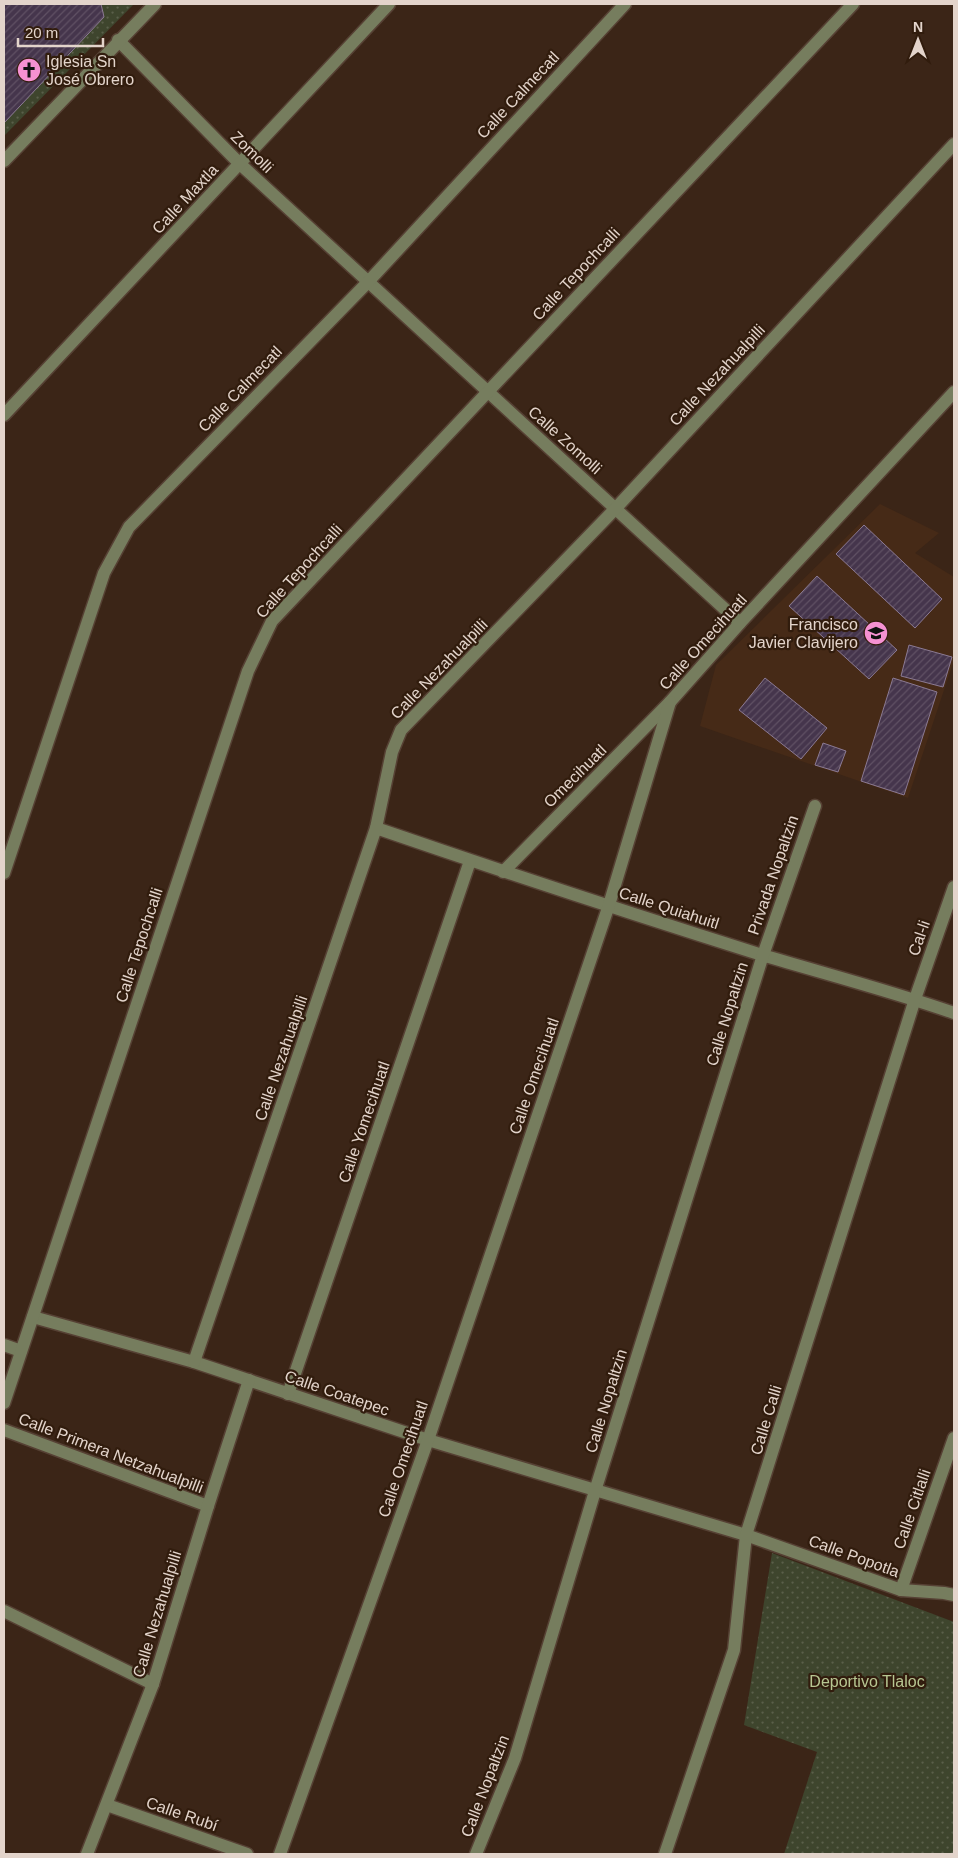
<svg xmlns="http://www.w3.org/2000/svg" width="958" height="1858" font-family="Arial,sans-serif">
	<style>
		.built { fill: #462a17 }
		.grass { fill: url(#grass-dots) }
		.building { fill: url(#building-hatch); stroke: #8b7a93 }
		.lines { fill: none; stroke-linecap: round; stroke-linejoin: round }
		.minor-casing { stroke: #564134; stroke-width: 15 }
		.minor { stroke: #767d5e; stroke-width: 12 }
		.labels { text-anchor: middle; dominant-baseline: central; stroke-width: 4.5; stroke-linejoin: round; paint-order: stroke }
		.poi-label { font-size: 16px; fill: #e3d4cb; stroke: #311c0d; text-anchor: start }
		.street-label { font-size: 16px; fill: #e3d4cb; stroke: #311c0d }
		.park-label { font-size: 16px; fill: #b7c692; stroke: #311c0d }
	</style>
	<defs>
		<pattern id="grass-dots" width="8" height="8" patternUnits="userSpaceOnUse" patternTransform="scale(1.25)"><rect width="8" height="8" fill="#3e452d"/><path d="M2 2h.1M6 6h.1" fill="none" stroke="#5a5f4a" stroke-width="1.8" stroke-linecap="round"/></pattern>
		<pattern id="building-hatch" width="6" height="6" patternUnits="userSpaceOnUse" patternTransform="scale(1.25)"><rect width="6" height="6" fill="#45354c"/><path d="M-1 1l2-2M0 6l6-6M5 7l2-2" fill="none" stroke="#605164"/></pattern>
	</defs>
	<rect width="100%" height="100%" fill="#3b2517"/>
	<!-- built -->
	<path class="built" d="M880 504 939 533 915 553 954 577V660L908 798 700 726 716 665Z"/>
	<!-- grass -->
	<g class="grass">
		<path d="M4 4H134L4 136Z"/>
		<path d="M772 1553 954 1622V1854H784L817 1752 744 1725Z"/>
	</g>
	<!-- building -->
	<g class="building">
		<path d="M4 4H101L104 17 4 123Z"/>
		<path d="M864 525 942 599 915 628 836 554Z"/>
		<path d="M817 576 897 650 869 679 789 606Z"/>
		<path d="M909 645 952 657 943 687 901 676Z"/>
		<path d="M765 678 827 728 801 759 739 710Z"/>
		<path d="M893 678 937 692 904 795 861 781Z"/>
		<path d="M823 743 846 751 838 772 815 765Z"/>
	</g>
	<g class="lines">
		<!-- minor casing -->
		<g class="minor-casing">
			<g id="minor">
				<path d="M118 40 240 164 740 623"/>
				<path d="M4 161 155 4"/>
				<path d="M4 415 389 4"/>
				<path d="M376 828C504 872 632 914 762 955 826 974 891 991 954 1013"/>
				<path d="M503 872 670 702 740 623 954 392"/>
				<path d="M4 873 104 573 129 527 368 282 625 4"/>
				<path d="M33 1317 194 1362 428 1440 746 1535 901 1590 944 1593 954 1595"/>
				<path d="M4 1345 21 1351"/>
				<path d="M194 1362 376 828 392 752 401 730 616 508 954 144"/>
				<path d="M288 1394 470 861"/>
				<path d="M4 1403 248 671 272 621 853 4"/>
				<path d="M4 1430 208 1506"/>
				<path d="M901 1590 954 1438"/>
				<path d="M4 1611 153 1684"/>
				<path d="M107 1805 247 1854"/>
				<path d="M87 1854 153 1684 208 1506 249 1380"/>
				<path d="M280 1854 428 1440 609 905 670 702"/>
				<path d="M476 1854 515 1758 595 1491 763 955 815 806"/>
				<path d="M665 1854 734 1650 746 1535 915 999 954 887"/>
			</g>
		</g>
		<!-- minor -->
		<use href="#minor" class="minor"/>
	</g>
	<!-- icons -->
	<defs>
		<g id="church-disc" transform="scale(1.25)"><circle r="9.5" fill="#f591d2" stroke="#311c0d"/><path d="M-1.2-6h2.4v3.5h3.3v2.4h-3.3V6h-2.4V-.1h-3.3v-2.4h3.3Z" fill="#111"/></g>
		<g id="school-disc" transform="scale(1.25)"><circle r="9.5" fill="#f591d2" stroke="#311c0d"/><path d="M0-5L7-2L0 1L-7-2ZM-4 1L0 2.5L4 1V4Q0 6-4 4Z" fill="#111"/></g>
	</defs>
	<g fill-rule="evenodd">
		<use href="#church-disc" x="29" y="70"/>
		<use href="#school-disc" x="876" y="633"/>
	</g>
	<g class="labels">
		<!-- poi labels -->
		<g class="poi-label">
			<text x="46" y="61">Iglesia Sn<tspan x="46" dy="18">José Obrero</tspan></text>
			<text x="858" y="624" text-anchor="end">Francisco<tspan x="858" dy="18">Javier Clavijero</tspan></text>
		</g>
		<!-- street labels -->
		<g class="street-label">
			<text transform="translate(518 95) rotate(-47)">Calle Calmecatl</text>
			<text transform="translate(252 152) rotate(44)">Zomolli</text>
			<text transform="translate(185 199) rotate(-47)">Calle Maxtla</text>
			<text transform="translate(576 274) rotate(-47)">Calle Tepochcalli</text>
			<text transform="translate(717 375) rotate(-47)">Calle Nezahualpilli</text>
			<text transform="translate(240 389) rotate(-46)">Calle Calmecatl</text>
			<text transform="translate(565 440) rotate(42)">Calle Zomolli</text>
			<text transform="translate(299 571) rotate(-48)">Calle Tepochcalli</text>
			<text transform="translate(703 642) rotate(-48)">Calle Omecihuatl</text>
			<text transform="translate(439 669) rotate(-46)">Calle Nezahualpilli</text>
			<text transform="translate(575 776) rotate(-45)">Omecihuatl</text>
			<text transform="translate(773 875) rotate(-71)">Privada Nopaltzin</text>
			<text transform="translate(669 908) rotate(18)">Calle Quiahuitl</text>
			<text transform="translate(919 938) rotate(-71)">Cal-li</text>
			<text transform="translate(139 945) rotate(-72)">Calle Tepochcalli</text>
			<text transform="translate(727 1014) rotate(-73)">Calle Nopaltzin</text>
			<text transform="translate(281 1058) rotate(-71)">Calle Nezahualpilli</text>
			<text transform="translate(534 1076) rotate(-71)">Calle Omecihuatl</text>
			<text transform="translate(364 1122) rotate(-71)">Calle Yomecihuatl</text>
			<text transform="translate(337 1393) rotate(19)">Calle Coatepec</text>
			<text transform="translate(606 1401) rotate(-73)">Calle Nopaltzin</text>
			<text transform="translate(766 1420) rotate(-73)">Calle Calli</text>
			<text transform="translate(111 1453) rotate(21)">Calle Primera Netzahualpilli</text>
			<text transform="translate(403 1459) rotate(-71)">Calle Omecihuatl</text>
			<text transform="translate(912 1509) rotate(-71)">Calle Citlalli</text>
			<text transform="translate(854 1556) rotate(20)">Calle Popotla</text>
			<text transform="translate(157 1614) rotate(-73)">Calle Nezahualpilli</text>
			<text transform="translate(485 1786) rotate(-69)">Calle Nopaltzin</text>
			<text transform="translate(182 1814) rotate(19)">Calle Rubí</text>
		</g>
		<!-- park labels -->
		<g class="park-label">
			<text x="867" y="1681">Deportivo Tlaloc</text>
		</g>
	</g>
	<!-- border -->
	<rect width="958" height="1858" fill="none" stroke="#e3d4cb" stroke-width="10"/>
	<!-- north arrow -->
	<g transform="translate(918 40)" stroke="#311c0d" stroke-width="4" paint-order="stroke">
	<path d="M0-4L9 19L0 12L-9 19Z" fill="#e3d4cb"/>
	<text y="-8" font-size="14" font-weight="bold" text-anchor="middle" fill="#e3d4cb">N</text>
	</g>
	<!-- scale -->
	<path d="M18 38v8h85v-8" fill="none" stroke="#e3d4cb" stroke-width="2.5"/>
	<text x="25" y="38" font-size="15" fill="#e3d4cb" stroke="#311c0d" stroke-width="4" paint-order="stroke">20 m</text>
</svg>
